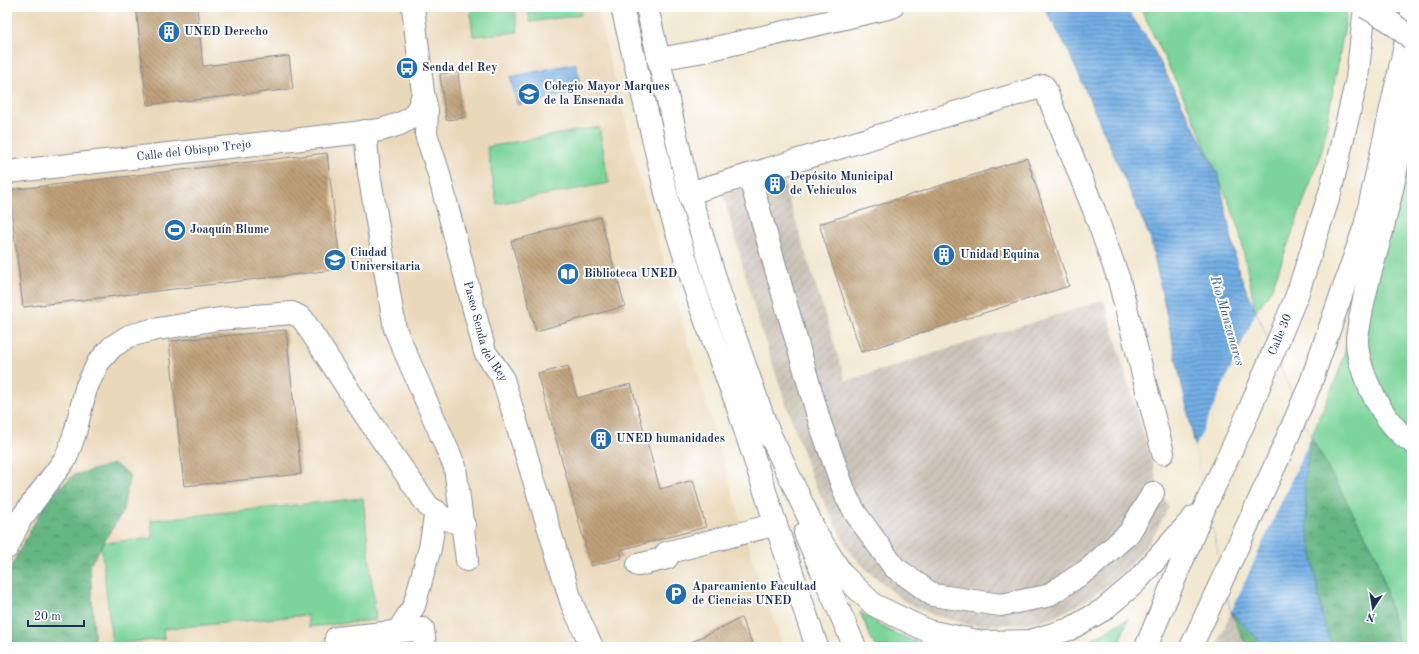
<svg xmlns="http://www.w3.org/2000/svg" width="1419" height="654" font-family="'Old Standard TT',serif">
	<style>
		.built { fill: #ead8ba }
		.industrial { fill: url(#industrial-furrows) }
		.grass { fill: #7cd49a; stroke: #4c827c }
		.forest { fill: url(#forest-crowns); stroke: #407270 }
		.water { fill: url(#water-rules); stroke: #466ea0 }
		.pier { fill: #f2e8d0 }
		.building { fill: url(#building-back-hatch) }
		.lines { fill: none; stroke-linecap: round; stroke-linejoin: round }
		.minor-casing { stroke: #868c97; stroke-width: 24 }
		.major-casing { stroke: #868c97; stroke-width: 24 }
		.highway-casing { stroke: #868c97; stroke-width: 24 }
		.minor { stroke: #fff; stroke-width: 22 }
		.major { stroke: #fff; stroke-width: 22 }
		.highway { stroke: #fff; stroke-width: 22 }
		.highway-bridge-casing { stroke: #868c97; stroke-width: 24; stroke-linecap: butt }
		.highway-bridge { stroke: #fff; stroke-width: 22 }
		.labels { text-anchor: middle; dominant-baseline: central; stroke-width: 4; stroke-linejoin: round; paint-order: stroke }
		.poi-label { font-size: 12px; font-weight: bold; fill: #1b2f5e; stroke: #fff; text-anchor: start }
		.street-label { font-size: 12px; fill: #1b2f5e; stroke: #fff }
		.water-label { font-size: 13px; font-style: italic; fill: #395b8d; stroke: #fff }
	</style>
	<defs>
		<pattern id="industrial-furrows" width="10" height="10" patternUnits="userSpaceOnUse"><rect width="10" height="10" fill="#cac3b8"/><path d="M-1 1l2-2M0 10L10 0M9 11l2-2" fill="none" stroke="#ada8a1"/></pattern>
		<pattern id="forest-crowns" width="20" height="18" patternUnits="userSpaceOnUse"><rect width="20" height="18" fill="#65b682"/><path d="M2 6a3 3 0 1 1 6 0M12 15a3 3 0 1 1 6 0" fill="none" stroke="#52946e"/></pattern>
		<pattern id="water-rules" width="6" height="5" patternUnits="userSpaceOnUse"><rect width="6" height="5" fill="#72ade3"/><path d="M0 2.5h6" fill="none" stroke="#5d8dbb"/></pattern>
		<pattern id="building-back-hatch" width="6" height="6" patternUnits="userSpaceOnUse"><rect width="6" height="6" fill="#bfa179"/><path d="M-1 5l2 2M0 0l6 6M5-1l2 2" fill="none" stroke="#9a8466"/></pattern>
	</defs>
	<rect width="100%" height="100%" fill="#fff"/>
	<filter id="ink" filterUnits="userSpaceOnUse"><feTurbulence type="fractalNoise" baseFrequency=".025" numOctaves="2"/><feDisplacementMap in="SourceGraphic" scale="8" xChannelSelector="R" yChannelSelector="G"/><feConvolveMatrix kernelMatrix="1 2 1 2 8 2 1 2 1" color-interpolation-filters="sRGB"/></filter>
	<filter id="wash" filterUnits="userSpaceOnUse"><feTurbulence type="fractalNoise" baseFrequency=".012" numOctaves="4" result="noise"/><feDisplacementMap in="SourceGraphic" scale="16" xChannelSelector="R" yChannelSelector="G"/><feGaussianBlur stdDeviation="0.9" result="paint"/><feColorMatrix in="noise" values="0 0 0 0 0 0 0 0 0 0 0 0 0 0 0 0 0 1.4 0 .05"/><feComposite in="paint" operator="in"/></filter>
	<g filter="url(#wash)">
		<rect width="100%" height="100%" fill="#f2e8d0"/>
		<!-- built -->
		<path class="built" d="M7 7H596L642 184H641L754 564 783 647H7Z"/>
		<!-- industrial -->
		<g class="industrial">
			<path d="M781 175 846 381 1104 300 1159 487 1169 507 1155 533 1142 552 1120 575 1087 600 1052 618 1021 624 969 625 930 614 904 601 867 570 849 551 813 481 787 407 757 317 723 194Z"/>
			<path d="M1231 612 1247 647H1216Z"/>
		</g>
		<!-- grass -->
		<g class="grass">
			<path d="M470 7H515L518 32 473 36Z"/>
			<path d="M528 7H580L581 15 530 22Z"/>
			<path d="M1140 7H1335L1347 14 1322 151 1272 288 1256 312 1238 225 1194 119Z"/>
			<path d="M599 127 609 183 497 204 487 147Z"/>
			<path d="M1412 131V647H1400L1377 557 1311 437 1338 374Z"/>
			<path d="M363 498 376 620 309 627 307 615 163 629 164 639 112 644 101 543 153 538 151 520Z"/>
			<path d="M860 612 890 631 929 647H875Z"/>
			<path d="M1129 618 1117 647H1080Z"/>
		</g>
		<!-- forest -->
		<g class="forest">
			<path d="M1311 437 1377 557 1400 647H1247L1231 612Z"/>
			<path d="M114 464 130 475 123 511 90 565 95 647H13L7 598V574L48 498 74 475Z"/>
		</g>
		<!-- water -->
		<g class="water">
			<path d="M1044 7H1125L1149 41 1218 174 1239 273 1311 437 1304 485 1308 531 1323 620 1332 647H1266L1231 612 1150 237 1067 48Z"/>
			<path d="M576 63 582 92 517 105 510 77Z"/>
		</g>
		<!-- pier -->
		<path class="pier" d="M1256 312 1311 437 1231 612 1195 448Z"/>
		<g id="blocks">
			<!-- building -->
			<g class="building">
				<path d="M136 7H197L203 66 289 56 293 89 147 105Z"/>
				<path d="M458 72 463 118 446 120 440 74Z"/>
				<path d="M327 153 341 269 23 307 9 190Z"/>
				<path d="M1027 158 1069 286 861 352 819 224Z"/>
				<path d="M782 178 786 189 770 194 766 183Z"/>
				<path d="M600 217 625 306 536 331 511 241Z"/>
				<path d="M286 330 301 474 184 486 169 341Z"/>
				<path d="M568 366 577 398 631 384 660 489 693 480 706 527 620 550 622 558 591 566 538 374Z"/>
				<path d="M741 618 754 647H681Z"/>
			</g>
		</g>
	</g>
	<g filter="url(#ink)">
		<use href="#blocks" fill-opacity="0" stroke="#868c97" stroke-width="1"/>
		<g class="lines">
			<!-- minor casing -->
			<g class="minor-casing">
				<g id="minor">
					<path id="s1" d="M413 7 423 93 427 110 426 134 438 171 485 352 502 376 572 604 592 647"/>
					<path d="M658 59 698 52 892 7"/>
					<path d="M365 131 369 173 395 329 455 467 467 560"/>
					<path id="s2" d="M7 172 381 130C406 122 417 121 423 93"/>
					<path d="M749 175 820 423 846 496 856 514 894 567 933 595 1001 605 1047 596 1089 569 1129 533 1153 493"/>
					<path d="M689 193 1044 86 1094 210 1119 280 1163 453"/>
					<path d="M7 548 20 520 66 458 75 433 86 388 98 363 112 347 129 336 152 330 219 319 292 313 302 318 363 412 428 506 444 518 464 525"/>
					<path d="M638 565 667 558 666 553 769 526 775 522"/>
					<path d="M398 631 414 606 430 548 436 511"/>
					<path d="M336 638 423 629 425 647"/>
				</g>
			</g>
			<!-- major casing -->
			<g class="major-casing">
				<g id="major">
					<path d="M622 7 670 210 702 311 737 405 775 522"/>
					<path d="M647 7 689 193"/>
				</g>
			</g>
			<!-- highway casing -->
			<g class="highway-casing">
				<g id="highway">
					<path d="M1412 71C1406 122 1397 173 1384 223 1376 255 1365 287 1360 320 1359 327 1357 334 1357 341 1358 373 1384 425 1412 442"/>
					<path d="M689 193 721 297 770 437"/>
					<path d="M765 424 816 533 842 574 874 605 928 631 982 642 1030 641 1070 629 1103 610 1135 583 1194 517"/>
					<path d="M775 522 817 647"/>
					<path d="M805 533 855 647"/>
					<path id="s3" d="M1146 647 1206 504 1243 425 1297 295 1330 193 1357 79 1365 7"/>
					<path d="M1191 647 1279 457 1310 385 1365 226 1412 14"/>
				</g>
			</g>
			<!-- minor -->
			<use href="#minor" class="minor"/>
			<!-- major -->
			<use href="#major" class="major"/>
			<!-- highway -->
			<use href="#highway" class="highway"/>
			<!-- highway-bridge casing -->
			<g class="highway-bridge-casing">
				<path id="highway-bridge" d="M1365 7 1388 20 1412 39"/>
			</g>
			<!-- highway-bridge -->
			<use href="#highway-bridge" class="highway-bridge"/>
		</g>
	</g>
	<!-- icons -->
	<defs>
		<g id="building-disc" transform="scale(1.15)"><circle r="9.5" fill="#1f6fb2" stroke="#fff"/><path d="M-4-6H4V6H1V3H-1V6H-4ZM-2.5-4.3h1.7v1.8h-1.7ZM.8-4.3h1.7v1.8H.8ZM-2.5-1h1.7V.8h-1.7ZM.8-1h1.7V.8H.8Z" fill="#fff"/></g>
		<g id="bus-disc" transform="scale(1.15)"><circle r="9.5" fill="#1f6fb2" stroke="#fff"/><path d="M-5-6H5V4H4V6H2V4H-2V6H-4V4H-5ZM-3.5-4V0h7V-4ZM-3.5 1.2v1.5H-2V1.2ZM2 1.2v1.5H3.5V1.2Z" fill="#fff"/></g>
		<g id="school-disc" transform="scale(1.15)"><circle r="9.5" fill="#1f6fb2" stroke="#fff"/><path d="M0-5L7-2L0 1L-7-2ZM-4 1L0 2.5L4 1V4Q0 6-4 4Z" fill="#fff"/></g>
		<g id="stadium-disc" transform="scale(1.15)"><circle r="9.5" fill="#1f6fb2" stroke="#fff"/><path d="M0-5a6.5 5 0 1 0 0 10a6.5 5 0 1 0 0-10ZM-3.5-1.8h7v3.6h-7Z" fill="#fff"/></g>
		<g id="university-disc" transform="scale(1.15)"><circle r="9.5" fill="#1f6fb2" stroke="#fff"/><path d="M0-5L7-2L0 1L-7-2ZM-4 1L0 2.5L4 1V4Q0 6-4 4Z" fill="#fff"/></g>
		<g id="library-disc" transform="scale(1.15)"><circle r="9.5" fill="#1f6fb2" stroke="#fff"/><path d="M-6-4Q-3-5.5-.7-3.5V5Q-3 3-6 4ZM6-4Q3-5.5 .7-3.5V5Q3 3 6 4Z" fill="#fff"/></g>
		<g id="parking-disc" transform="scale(1.15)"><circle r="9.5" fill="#1f6fb2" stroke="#fff"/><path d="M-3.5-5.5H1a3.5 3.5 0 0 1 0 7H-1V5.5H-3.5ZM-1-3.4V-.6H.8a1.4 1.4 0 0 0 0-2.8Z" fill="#fff"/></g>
	</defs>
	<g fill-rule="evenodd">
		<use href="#building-disc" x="169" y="32"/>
		<use href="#bus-disc" x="407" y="68"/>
		<use href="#school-disc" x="529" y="94"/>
		<use href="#building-disc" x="775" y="184"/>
		<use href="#stadium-disc" x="175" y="230"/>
		<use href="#building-disc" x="944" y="255"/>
		<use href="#university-disc" x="335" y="260"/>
		<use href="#library-disc" x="568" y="274"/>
		<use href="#building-disc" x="601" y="439"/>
		<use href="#parking-disc" x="676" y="594"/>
	</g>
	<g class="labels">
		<!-- poi labels -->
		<g class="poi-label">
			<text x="184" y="32">UNED Derecho</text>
			<text x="422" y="68">Senda del Rey</text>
			<text x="544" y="87">Colegio Mayor Marques<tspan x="544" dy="14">de la Ensenada</tspan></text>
			<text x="790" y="177">Depósito Municipal<tspan x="790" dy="14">de Vehículos</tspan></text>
			<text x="190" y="230">Joaquín Blume</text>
			<text x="350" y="253">Ciudad<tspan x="350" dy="14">Universitaria</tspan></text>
			<text x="960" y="255">Unidad Equina</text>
			<text x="584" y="274">Biblioteca UNED</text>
			<text x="616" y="439">UNED humanidades</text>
			<text x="692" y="587">Aparcamiento Facultad<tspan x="692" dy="14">de Ciencias UNED</tspan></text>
		</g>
		<!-- street labels -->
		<g class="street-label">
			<text stroke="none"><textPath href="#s2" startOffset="188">Calle del Obispo Trejo</textPath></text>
			<text stroke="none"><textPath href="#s1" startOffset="335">Paseo Senda del Rey</textPath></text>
			<text stroke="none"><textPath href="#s3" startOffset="340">Calle 30</textPath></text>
		</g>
		<!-- water labels -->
		<g class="water-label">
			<text transform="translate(1227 321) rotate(74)">Río Manzanares</text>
		</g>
	</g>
	<!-- margin -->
	<rect width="1419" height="654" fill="none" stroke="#fff" stroke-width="24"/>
	<!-- north arrow -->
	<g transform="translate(1373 608) rotate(192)" stroke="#ffffff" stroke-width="3" paint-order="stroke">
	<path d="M0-3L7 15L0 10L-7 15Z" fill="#1b2f5e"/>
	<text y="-6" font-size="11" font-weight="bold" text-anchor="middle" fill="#1b2f5e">N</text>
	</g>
	<!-- scale -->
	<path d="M28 620v6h56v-6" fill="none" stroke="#1b2f5e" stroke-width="2"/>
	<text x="34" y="620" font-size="12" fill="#1b2f5e" stroke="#ffffff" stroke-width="3" paint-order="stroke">20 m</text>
</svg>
